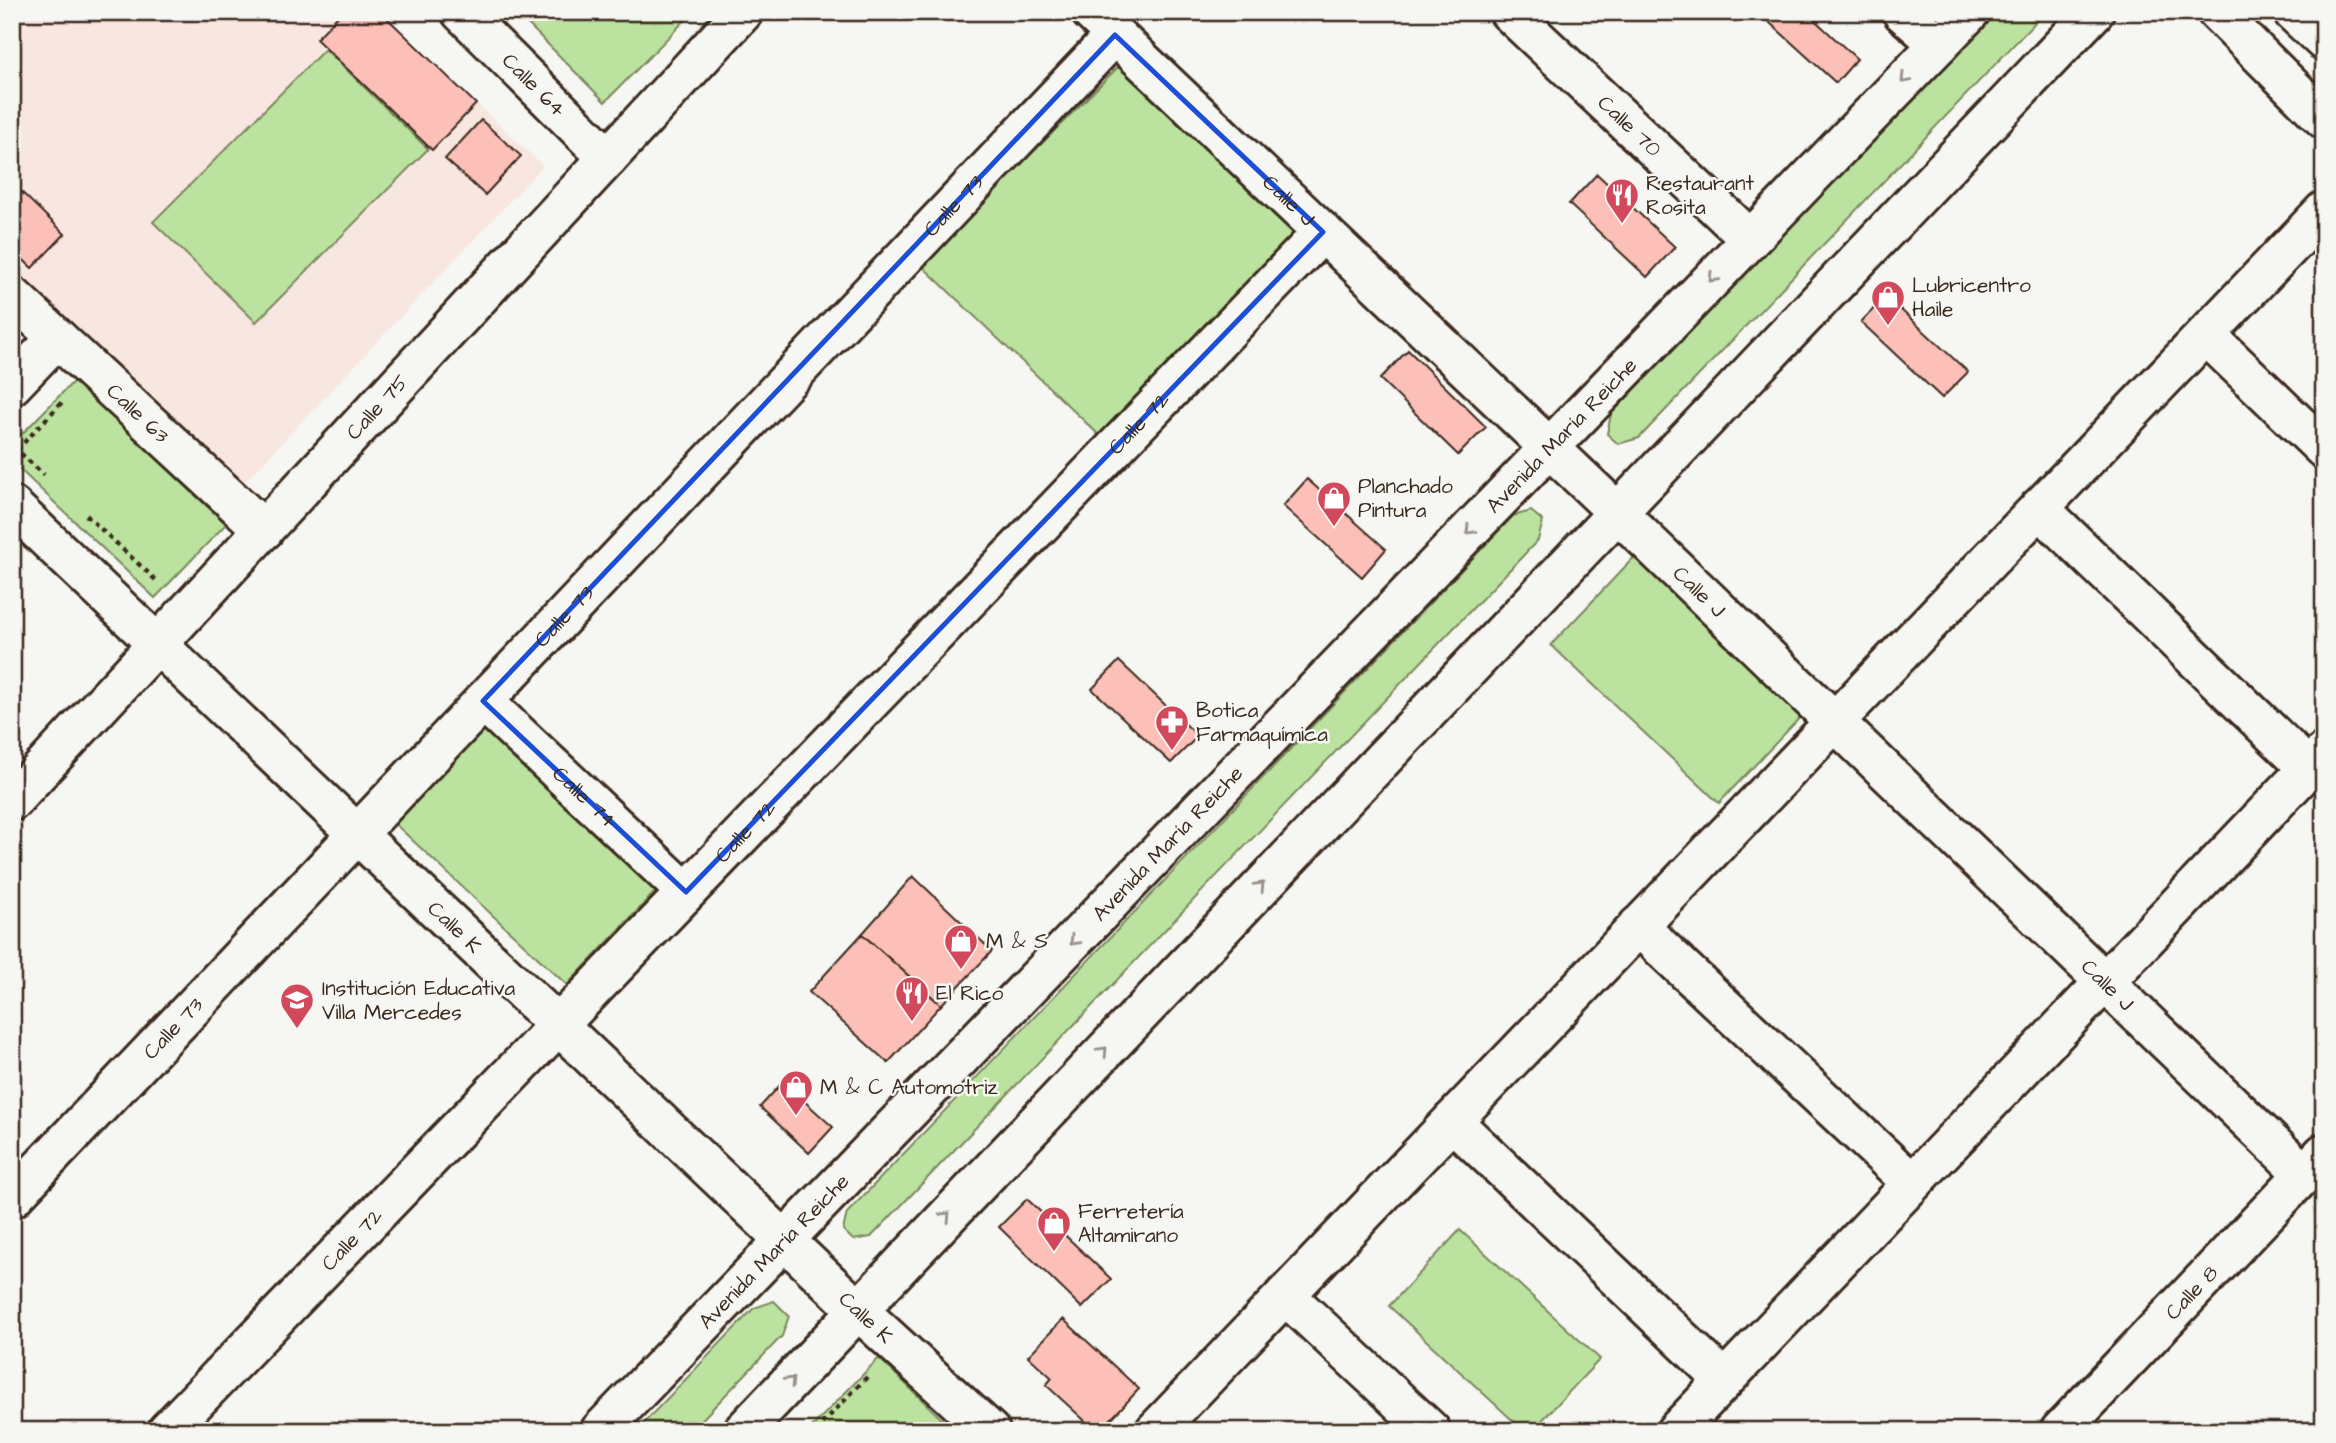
<svg xmlns="http://www.w3.org/2000/svg" width="2336" height="1443" font-family="'Architects Daughter',sans-serif">
	<style>
		.built { fill: #f8e6e1 }
		.green { fill: #bbe39f; stroke: #7b865e; stroke-width: 2 }
		.building { fill: #fcc0b9; stroke: #3b2a1e; stroke-width: 2 }
		.lines { fill: none; stroke-linecap: round; stroke-linejoin: round }
		.minor-casing { stroke: #3b2a1e; stroke-width: 44 }
		.major-casing { stroke: #3b2a1e; stroke-width: 44 }
		.path { stroke: #3b2a1e; stroke-width: 4.5; stroke-dasharray: 5 5; stroke-linecap: butt }
		.minor { stroke: #f6f6f2; stroke-width: 38 }
		.major { stroke: #f6f6f2; stroke-width: 38 }
		.oneway { stroke: #989088 }
		.marked { fill: none; stroke: #1d4ed8; stroke-width: 5; stroke-linejoin: round }
		.labels { text-anchor: middle; dominant-baseline: central; stroke-width: 5; stroke-linejoin: round; paint-order: stroke }
		.street-label { font-size: 21px; fill: #3b2a1e; stroke: #f6f6f2 }
		.poi-label { font-size: 21px; fill: #3b2a1e; stroke: #f6f6f2; text-anchor: start }
	</style>
	<rect width="100%" height="100%" fill="#f6f6f2"/>
	<filter id="ink" filterUnits="userSpaceOnUse"><feTurbulence type="fractalNoise" baseFrequency=".0143" numOctaves="2"/><feDisplacementMap in="SourceGraphic" scale="14" xChannelSelector="R" yChannelSelector="G"/><feConvolveMatrix kernelMatrix="1 2 1 2 8 2 1 2 1" color-interpolation-filters="sRGB"/></filter>
	<g filter="url(#ink)">
		<!-- built -->
		<path class="built" d="M12 12H381L543 166 240 487 12 274Z"/>
		<!-- green -->
		<g class="green">
			<path d="M516 12H693L605 102Z"/>
			<path d="M1995 12H2045L1639 438 1618 444 1607 434 1611 414Z"/>
			<path d="M325 49 428 149 256 322 153 222Z"/>
			<path d="M1120 65 1294 234 1100 436 921 265Z"/>
			<path d="M74 381 226 524 155 598 12 462V444Z"/>
			<path d="M1531 511 1543 521 1538 540 871 1237 853 1240 843 1230 847 1213 1513 516Z"/>
			<path d="M1639 552 1807 710 1719 803 1551 645Z"/>
			<path d="M498 712 671 875 567 985 393 822Z"/>
			<path d="M1460 1230 1600 1359 1532 1431H1524L1389 1306Z"/>
			<path d="M774 1301 789 1316 782 1336 691 1431H636L754 1308Z"/>
			<path d="M879 1358 954 1431H808Z"/>
		</g>
		<!-- building -->
		<g class="building">
			<path d="M342 12H381L476 104 432 150 316 39Z"/>
			<path d="M1758 12H1806L1857 59 1836 83Z"/>
			<path d="M481 120 521 156 485 195 445 159Z"/>
			<path d="M1597 174 1675 247 1647 277 1569 204Z"/>
			<path d="M12 183 65 234 32 268 12 249Z"/>
			<path d="M1886 296 1968 372 1942 398 1861 322Z"/>
			<path d="M1408 350 1486 427 1458 455 1380 379Z"/>
			<path d="M1307 479 1386 549 1362 577 1283 506Z"/>
			<path d="M1119 661 1198 736 1171 763 1092 689Z"/>
			<path d="M913 876 992 951 941 1005 862 934Z"/>
			<path d="M862 934 941 1005 888 1063 809 992Z"/>
			<path d="M783 1082 833 1127 809 1153 760 1107Z"/>
			<path d="M1027 1199 1111 1279 1082 1308 999 1227Z"/>
			<path d="M1063 1319 1139 1389 1100 1431H1096L1046 1385 1052 1378 1028 1356Z"/>
		</g>
		<g class="lines">
			<!-- minor casing -->
			<g class="minor-casing">
				<g id="minor">
					<path id="s1" d="M461 12 608 158"/>
					<path id="s2" d="M1091 12 1616 511 2304 1174"/>
					<path id="s3" d="M1509 12 1750 239"/>
					<path d="M1902 12 1939 44"/>
					<path d="M2217 12 2324 119"/>
					<path d="M2293 12 2324 41"/>
					<path id="s4" d="M12 296 264 530"/>
					<path d="M2206 335 2324 449"/>
					<path d="M12 385 57 338"/>
					<path id="s5" d="M12 506 858 1310 990 1431"/>
					<path d="M2039 508 2308 768"/>
					<path id="s6" d="M483 701 686 892"/>
					<path id="s7" d="M12 801 743 12"/>
					<path d="M1638 926 1912 1183"/>
					<path d="M1452 1121 1724 1380"/>
					<path id="s8" d="M12 1198 1115 35"/>
					<path d="M1285 1295 1431 1431"/>
					<path id="s9" d="M167 1431 1323 232"/>
					<path d="M1155 1431 2324 211"/>
					<path d="M1676 1431 2324 752"/>
					<path id="s10" d="M2060 1431 2324 1153"/>
				</g>
			</g>
			<!-- major casing -->
			<g class="major-casing">
				<g id="major">
					<path id="s11" d="M600 1431 1970 12"/>
					<path d="M743 1431 2094 12"/>
				</g>
			</g>
			<!-- path -->
			<g class="path">
				<path d="M12 450H17L44 475"/>
				<path d="M17 450 64 400"/>
				<path d="M86 515 159 583"/>
				<path d="M815 1431 868 1376"/>
			</g>
			<!-- minor -->
			<use href="#minor" class="minor"/>
			<!-- major -->
			<use href="#major" class="major"/>
		</g>
		<!-- one-way arrows -->
		<defs><path id="oneway-chevron" d="M-2-3.5L2.5 0L-2 3.5" fill="none" stroke-width="1.6" stroke-linecap="round" stroke-linejoin="round" transform="scale(1.75)"/></defs>
		<g class="oneway">
			<use href="#oneway-chevron" transform="translate(1905 79) rotate(134)"/>
			<use href="#oneway-chevron" transform="translate(1713 278) rotate(134)"/>
			<use href="#oneway-chevron" transform="translate(1470 530) rotate(134)"/>
			<use href="#oneway-chevron" transform="translate(1260 886) rotate(-47)"/>
			<use href="#oneway-chevron" transform="translate(1074 941) rotate(134)"/>
			<use href="#oneway-chevron" transform="translate(1103 1051) rotate(-47)"/>
			<use href="#oneway-chevron" transform="translate(946 1216) rotate(-47)"/>
			<use href="#oneway-chevron" transform="translate(790 1381) rotate(-47)"/>
		</g>
	</g>
	<!-- marked area -->
	<path class="marked" d="M1115 35 1323 232 686 892 483 701Z"/>
	<!-- icons -->
	<defs>
		<g id="restaurant-pin" transform="scale(1.75)"><path d="M0 17L-7.5 6A9.5 9.5 0 1 1 7.5 6Z" fill="#d1495b" stroke="#f6f6f2"/><path d="M-5-6h1v4h1v-4h1v4h1v-4h1v5L-1.5 .5V6h-2V.5L-5-1ZM5-6V6H3V1.5H1.5Q1.5-4 5-6Z" fill="#fff"/></g>
		<g id="shop-pin" transform="scale(1.75)"><path d="M0 17L-7.5 6A9.5 9.5 0 1 1 7.5 6Z" fill="#d1495b" stroke="#f6f6f2"/><path d="M-5-2.5h2.3a2.7 3.5 0 0 1 5.4 0H5L5.5 6h-11ZM-1.5-2.5h3a1.5 2.3 0 0 0-3 0Z" fill="#fff"/></g>
		<g id="pharmacy-pin" transform="scale(1.75)"><path d="M0 17L-7.5 6A9.5 9.5 0 1 1 7.5 6Z" fill="#d1495b" stroke="#f6f6f2"/><path d="M-2-6h4v4h4v4h-4v4h-4v-4h-4v-4h4Z" fill="#fff"/></g>
		<g id="school-pin" transform="scale(1.75)"><path d="M0 17L-7.5 6A9.5 9.5 0 1 1 7.5 6Z" fill="#d1495b" stroke="#f6f6f2"/><path d="M0-5L7-2L0 1L-7-2ZM-4 1L0 2.5L4 1V4Q0 6-4 4Z" fill="#fff"/></g>
	</defs>
	<g fill-rule="evenodd">
		<use href="#restaurant-pin" x="1622" y="195"/>
		<use href="#shop-pin" x="1888" y="297"/>
		<use href="#shop-pin" x="1334" y="498"/>
		<use href="#pharmacy-pin" x="1172" y="722"/>
		<use href="#shop-pin" x="961" y="941"/>
		<use href="#restaurant-pin" x="912" y="993"/>
		<use href="#school-pin" x="297" y="1000"/>
		<use href="#shop-pin" x="796" y="1087"/>
		<use href="#shop-pin" x="1054" y="1223"/>
	</g>
	<g class="labels">
		<!-- street labels -->
		<g class="street-label">
			<text stroke="none"><textPath href="#s1" startOffset="103">Calle 64</textPath></text>
			<text stroke="none"><textPath href="#s3" startOffset="166">Calle 70</textPath></text>
			<text stroke="none"><textPath href="#s2" startOffset="273">Calle J</textPath></text>
			<text stroke="none"><textPath href="#s8" startOffset="1368">Calle 73</textPath></text>
			<text stroke="none"><textPath href="#s7" startOffset="537">Calle 75</textPath></text>
			<text stroke="none"><textPath href="#s4" startOffset="172">Calle 63</textPath></text>
			<text stroke="none"><textPath href="#s9" startOffset="1400">Calle 72</textPath></text>
			<text stroke="none"><textPath href="#s11" startOffset="1384">Avenida María Reiche</textPath></text>
			<text stroke="none"><textPath href="#s2" startOffset="840">Calle J</textPath></text>
			<text stroke="none"><textPath href="#s8" startOffset="802">Calle 73</textPath></text>
			<text stroke="none"><textPath href="#s6" startOffset="140">Calle 74</textPath></text>
			<text stroke="none"><textPath href="#s9" startOffset="833">Calle 72</textPath></text>
			<text stroke="none"><textPath href="#s11" startOffset="817">Avenida María Reiche</textPath></text>
			<text stroke="none"><textPath href="#s5" startOffset="611">Calle K</textPath></text>
			<text stroke="none"><textPath href="#s2" startOffset="1407">Calle J</textPath></text>
			<text stroke="none"><textPath href="#s8" startOffset="234">Calle 73</textPath></text>
			<text stroke="none"><textPath href="#s9" startOffset="266">Calle 72</textPath></text>
			<text stroke="none"><textPath href="#s11" startOffset="250">Avenida María Reiche</textPath></text>
			<text stroke="none"><textPath href="#s10" startOffset="191">Calle 8</textPath></text>
			<text stroke="none"><textPath href="#s5" startOffset="1178">Calle K</textPath></text>
		</g>
		<!-- poi labels -->
		<g class="poi-label">
			<text x="1646" y="183">Restaurant<tspan x="1646" dy="24">Rosita</tspan></text>
			<text x="1912" y="285">Lubricentro<tspan x="1912" dy="24">Haile</tspan></text>
			<text x="1358" y="486">Planchado<tspan x="1358" dy="24">Pintura</tspan></text>
			<text x="1196" y="710">Botica<tspan x="1196" dy="24">Farmaquímica</tspan></text>
			<text x="986" y="941">M &amp; S</text>
			<text x="322" y="988">Institución Educativa<tspan x="322" dy="24">Villa Mercedes</tspan></text>
			<text x="936" y="993">El Rico</text>
			<text x="820" y="1087">M &amp; C Automotriz</text>
			<text x="1078" y="1211">Ferretería<tspan x="1078" dy="24">Altamirano</tspan></text>
		</g>
	</g>
	<!-- margin -->
	<rect width="2336" height="1443" fill="none" stroke="#f6f6f2" stroke-width="42"/>
	<rect x="21" y="21" width="2294" height="1401" fill="none" stroke="#3b2a1e" stroke-width="2.5" filter="url(#ink)"/>
</svg>
